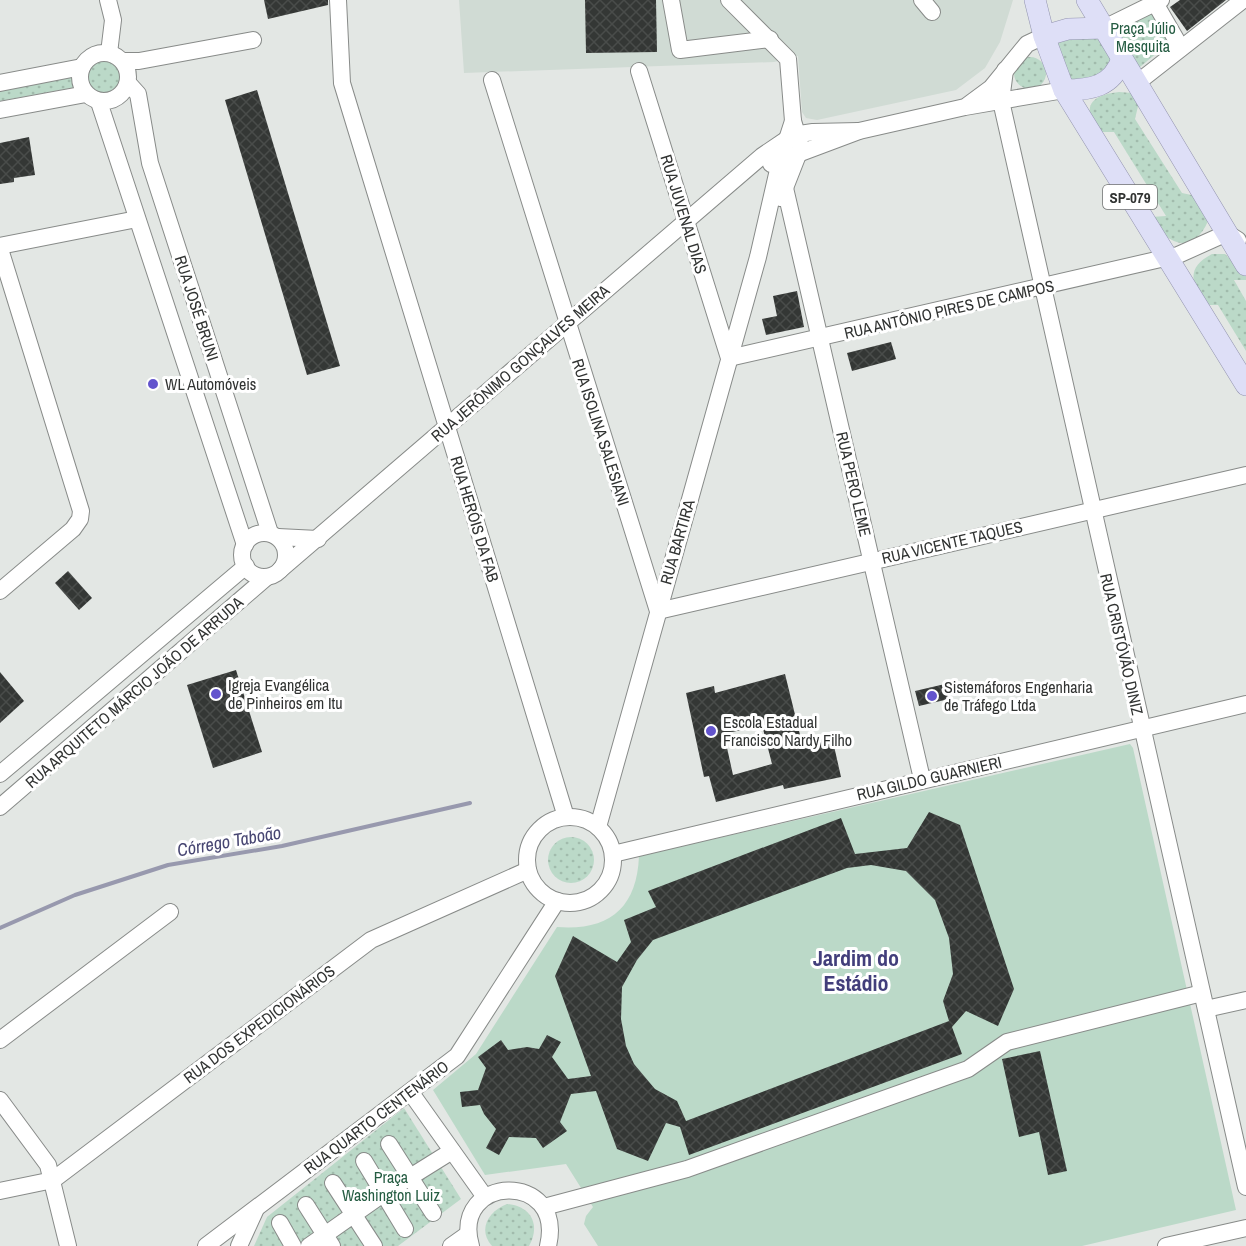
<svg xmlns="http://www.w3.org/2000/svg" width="1246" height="1246" font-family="'Archivo Narrow',sans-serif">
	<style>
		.built { fill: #d0dbd4 }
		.grass { fill: url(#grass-dots) }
		.pitch { fill: #bbd9c8 }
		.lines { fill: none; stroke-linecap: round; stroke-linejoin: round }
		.stream { stroke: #9899ae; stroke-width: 4 }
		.building { fill: url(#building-cross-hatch); fill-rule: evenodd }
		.minor-casing { stroke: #888b89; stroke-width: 18 }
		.major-casing { stroke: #9394af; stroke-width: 22 }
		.minor { stroke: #fff; stroke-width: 16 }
		.major { stroke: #dedff7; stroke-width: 21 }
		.poi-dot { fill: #6354cd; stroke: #fff; stroke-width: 2 }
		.labels { text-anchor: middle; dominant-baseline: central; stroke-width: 6; stroke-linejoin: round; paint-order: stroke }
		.shield { fill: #fff; stroke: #6f7070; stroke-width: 1.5 }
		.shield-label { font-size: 15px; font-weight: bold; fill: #313332 }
		.park-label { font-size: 16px; fill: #255c42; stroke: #fff }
		.street-label { font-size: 16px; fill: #313332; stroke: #fff }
		.poi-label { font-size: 16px; fill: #313332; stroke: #fff; text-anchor: start }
		.water-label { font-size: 18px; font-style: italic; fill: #474672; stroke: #fff }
		.district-label { font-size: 22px; font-weight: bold; fill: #423e7b; stroke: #fff }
	</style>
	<defs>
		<pattern id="grass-dots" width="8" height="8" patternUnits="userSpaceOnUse" patternTransform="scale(1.5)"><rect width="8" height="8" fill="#bbd9c8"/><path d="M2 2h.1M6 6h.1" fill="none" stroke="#a1bbac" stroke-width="1.8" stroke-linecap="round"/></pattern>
		<pattern id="building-cross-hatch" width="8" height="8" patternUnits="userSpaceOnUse" patternTransform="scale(1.5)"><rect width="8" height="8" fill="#343735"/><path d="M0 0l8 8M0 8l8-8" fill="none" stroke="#494c4a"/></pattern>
	</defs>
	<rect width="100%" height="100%" fill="#e3e7e4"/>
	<!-- built -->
	<path class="built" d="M459 0H1013L1000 42 985 68 956 90 817 120 806 118 802 112 798 56 774 62 464 73Z"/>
	<!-- grass -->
	<g class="grass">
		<path d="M1153 12 1170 42 1140 67H1137L1116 32 1124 23Z"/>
		<path d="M1064 37C1095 38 1102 31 1113 64L1096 83 1068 80 1057 41Z"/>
		<circle cx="1030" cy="73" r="16"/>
		<circle cx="105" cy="77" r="18"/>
		<path d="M76 76 77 87 0 101V90Z"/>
		<path d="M1119 92 1132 93 1139 102 1135 119 1182 193 1196 196 1208 221C1193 256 1165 245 1151 217L1166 216 1114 132H1099C1081 107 1090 95 1119 92Z"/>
		<path d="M1212 254H1225L1246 275V280H1234L1246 301V351L1218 305H1202C1193 282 1185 268 1212 254Z"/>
		<circle cx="571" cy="860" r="23"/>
		<path d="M404 1108 461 1199 398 1246H254L267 1217Z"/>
		<path d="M507 1204C531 1206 541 1225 529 1246H492C477 1229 489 1211 507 1204Z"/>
	</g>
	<!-- pitch -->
	<path class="pitch" d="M1130 744 1133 748 1236 1210 1082 1246H598L584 1224 586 1216 593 1207 566 1164 485 1175 433 1090 476 1054 557 927C608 931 637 909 639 856Z"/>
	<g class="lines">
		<!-- stream -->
		<path class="stream" d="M0 928 75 895 168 865 282 846 470 803"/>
	</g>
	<!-- building -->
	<g class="building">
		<path d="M264 0H328V5L268 19Z"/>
		<path d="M585 0H656L657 52 586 53Z"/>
		<path d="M1180 0H1226L1187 31 1170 7Z"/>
		<path d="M257 90 340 366 307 375 225 100Z"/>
		<path d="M29 137 35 175 14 178V182L0 184V143Z"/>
		<path d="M797 291 804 327 766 335 762 319 777 316 773 296Z"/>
		<path d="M891 342 896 359 852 371 847 353Z"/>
		<path d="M68 571 92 598 79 610 55 583Z"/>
		<path d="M236 670 262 752 213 768 187 685Z"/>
		<path d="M0 672 24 701 0 723Z"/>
		<path d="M785 674 802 743 832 737 841 777 784 789 783 785 716 802 709 776 704 777 686 693 714 686 715 693ZM762 725 772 764 733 775 724 734Z"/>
		<path d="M945 684 949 699 919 706 915 691Z"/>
		<path d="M929 812 960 825 1014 989 998 1026 966 1011 952 1027 962 1054 689 1155 680 1127 666 1123 648 1161 617 1149 596 1091 571 1094 560 1122 567 1131 543 1148 536 1138 509 1137 499 1155 486 1148 496 1129 484 1114 480 1105 462 1107 460 1092 478 1090 486 1068 478 1057 501 1040 508 1050 527 1047 539 1049 547 1035 561 1042 552 1057 568 1079 591 1076 555 976 573 936 617 962 631 942 624 920 656 907 648 891 841 818 855 854 907 848ZM871 865 906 871 935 900 949 938 953 974 943 1001 949 1021 686 1121 677 1101 655 1089 634 1064 626 1046 621 1019 622 987 637 960 653 940 847 868Z"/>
		<path d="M1040 1051 1067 1171 1048 1175 1039 1132 1019 1137 1002 1059Z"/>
	</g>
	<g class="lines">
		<!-- minor casing -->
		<g class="minor-casing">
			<g id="minor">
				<path d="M108 0 113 20 109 53"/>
				<path d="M338 0 342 83 566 817"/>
				<path d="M671 0 680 50 770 39"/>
				<path d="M729 0 788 59 793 121 801 147 781 198"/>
				<path d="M922 0 932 12"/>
				<path d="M1155 3 1181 48"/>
				<path d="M1104 28 1161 0"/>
				<circle cx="104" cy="77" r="24"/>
				<path d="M123 61H139L253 40"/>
				<path d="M1005 70 1001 101 1246 1187"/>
				<path d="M639 71 729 358 1178 255 1227 233 1238 240"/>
				<path d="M492 80 658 611 1246 475"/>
				<path d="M0 83 82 67"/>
				<path d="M128 83 138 94 150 163 270 533"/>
				<path d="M1137 83 1243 0"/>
				<path d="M99 102 245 545"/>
				<path d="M968 105 991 88 1027 44 1044 36"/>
				<path d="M0 110 86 94"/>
				<path d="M771 164 859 131 965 107 1064 90"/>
				<path d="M785 188 922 779"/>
				<path d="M0 246 137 219"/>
				<path d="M0 249 81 511 80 519 73 529 0 591"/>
				<circle cx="264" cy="555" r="22"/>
				<path d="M278 537 318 539"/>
				<path d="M280 570 762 156 793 135 813 132 859 131"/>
				<path d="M0 774 246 566"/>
				<path d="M0 807 267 577"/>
				<circle cx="570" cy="860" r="43"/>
				<path d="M598 827 758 257 780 161 793 121"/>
				<path d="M613 854 1246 704"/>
				<path d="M1206 1009 1246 1000"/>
				<path d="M0 1040 170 912"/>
				<path d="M411 1093 485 1197"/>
				<path d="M0 1100 48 1165 68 1246"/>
				<path d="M389 1144 433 1213"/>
				<path d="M364 1161 405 1229"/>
				<path d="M333 1183 374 1246"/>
				<path d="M0 1191 53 1180 371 940 528 870"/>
				<path d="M306 1205 332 1246"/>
				<path d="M544 1207 687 1169 968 1069 1007 1042 1202 993"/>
				<path d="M280 1223 293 1246"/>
				<path d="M206 1246 457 1056 557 901"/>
				<path d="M239 1246 255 1211"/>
				<path d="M309 1246 383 1194 452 1151"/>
				<path d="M451 1246 468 1234"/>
				<path d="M471 1246C450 1174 566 1170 548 1246"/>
				<path d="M1166 1246 1246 1228"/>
			</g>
		</g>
		<!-- major casing -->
		<g class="major-casing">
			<g id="major">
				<path d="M1035 0 1044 36 1064 90 1246 385"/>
				<path d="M1087 0 1246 265"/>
				<path d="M1044 36 1068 29 1104 28"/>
				<path d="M1064 90C1091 90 1112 87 1122 59"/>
			</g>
		</g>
		<!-- minor -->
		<use href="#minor" class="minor"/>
		<!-- major -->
		<use href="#major" class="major"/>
	</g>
	<!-- markers -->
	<g class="poi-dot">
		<circle cx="153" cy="384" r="6"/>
		<circle cx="216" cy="694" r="6"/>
		<circle cx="932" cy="696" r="6"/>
		<circle cx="711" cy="731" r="6"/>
	</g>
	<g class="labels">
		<!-- shield labels -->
		<rect class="shield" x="1103" y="185" width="54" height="24" rx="4.5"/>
		<g class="shield-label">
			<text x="1130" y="197">SP-079</text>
		</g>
		<!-- park labels -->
		<g class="park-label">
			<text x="1143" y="28">Praça Júlio<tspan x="1143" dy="18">Mesquita</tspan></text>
			<text x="391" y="1177">Praça<tspan x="391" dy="18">Washington Luiz</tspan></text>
		</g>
		<!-- street labels -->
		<g class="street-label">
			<text transform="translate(684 214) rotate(73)">RUA JUVENAL DIAS</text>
			<text transform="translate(197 308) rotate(72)">RUA JOSÉ BRUNI</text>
			<text transform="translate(949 309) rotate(-13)">RUA ANTÔNIO PIRES DE CAMPOS</text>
			<text transform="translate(520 363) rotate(-41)">RUA JERÔNIMO GONÇALVES MEIRA</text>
			<text transform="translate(601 432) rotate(72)">RUA ISOLINA SALESIANI</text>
			<text transform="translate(854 484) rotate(77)">RUA PERO LEME</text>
			<text transform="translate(475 519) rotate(73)">RUA HERÓIS DA FAB</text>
			<text transform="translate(677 542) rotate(-74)">RUA BARTIRA</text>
			<text transform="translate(952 542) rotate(-13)">RUA VICENTE TAQUES</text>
			<text transform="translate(1122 644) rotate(77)">RUA CRISTÓVÃO DINIZ</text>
			<text transform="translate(134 692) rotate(-41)">RUA ARQUITETO MÁRCIO JOÃO DE ARRUDA</text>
			<text transform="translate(929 778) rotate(-13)">RUA GILDO GUARNIERI</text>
			<text transform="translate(259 1024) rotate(-37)">RUA DOS EXPEDICIONÁRIOS</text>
			<text transform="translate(376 1117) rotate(-37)">RUA QUARTO CENTENÁRIO</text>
		</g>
		<!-- poi labels -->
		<g class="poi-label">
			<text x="165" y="384">WL Automóveis</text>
			<text x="228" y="685">Igreja Evangélica<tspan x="228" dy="18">de Pinheiros em Itu</tspan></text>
			<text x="944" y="687">Sistemáforos Engenharia<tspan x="944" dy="18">de Tráfego Ltda</tspan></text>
			<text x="723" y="722">Escola Estadual<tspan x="723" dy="18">Francisco Nardy Filho</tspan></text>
		</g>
		<!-- water labels -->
		<g class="water-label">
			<text transform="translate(229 841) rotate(-10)">Córrego Taboão</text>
		</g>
		<!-- district labels -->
		<g class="district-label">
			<text x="856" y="958">Jardim do<tspan x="856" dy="25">Estádio</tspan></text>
		</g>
	</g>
</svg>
